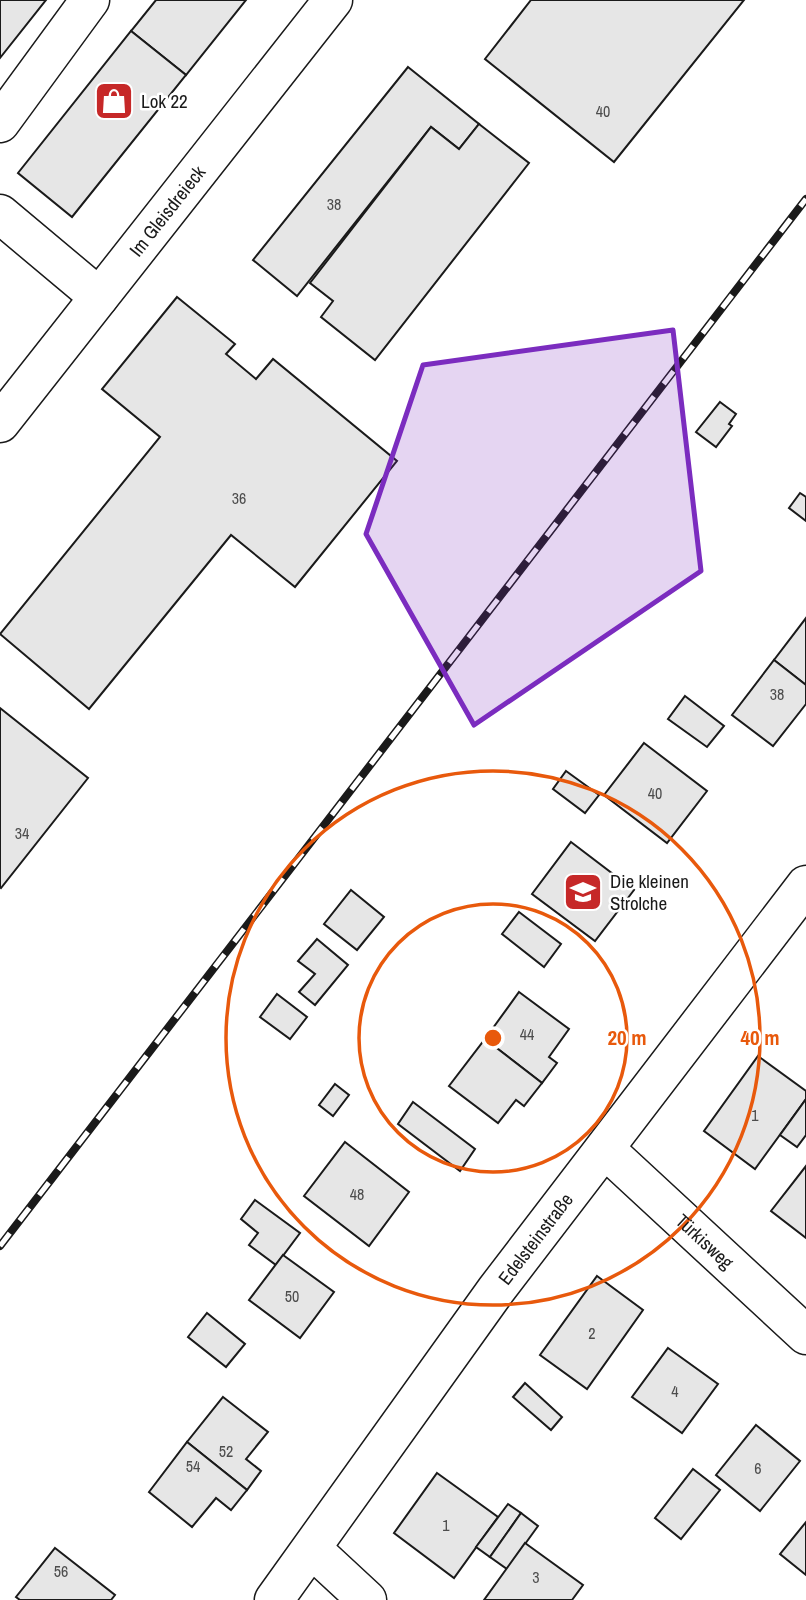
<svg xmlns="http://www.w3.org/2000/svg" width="806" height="1600" font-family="'Archivo Narrow',sans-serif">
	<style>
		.building { fill: #e6e6e6; stroke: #1a1a1a; stroke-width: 2 }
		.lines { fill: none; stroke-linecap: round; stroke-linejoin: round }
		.minor-casing { stroke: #1a1a1a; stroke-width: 41 }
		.minor { stroke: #fff; stroke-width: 38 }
		.rail-casing { stroke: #1a1a1a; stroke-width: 8 }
		.rail { stroke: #fff; stroke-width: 5; stroke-dasharray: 16; stroke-linecap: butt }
		.marked { fill: #7b2cbf; fill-opacity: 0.2; stroke: #7b2cbf; stroke-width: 5; stroke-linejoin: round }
		.ring { fill: none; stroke: #e8590c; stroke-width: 3.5 }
		.labels { text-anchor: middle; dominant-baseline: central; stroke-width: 5; stroke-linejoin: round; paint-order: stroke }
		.number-label { font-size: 16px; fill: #4d4d4d }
		.poi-label { font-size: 19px; fill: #1a1a1a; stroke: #fff; text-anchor: start }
		.street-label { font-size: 19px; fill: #1a1a1a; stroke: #fff }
		.centre { fill: #e8590c; stroke: #fff; stroke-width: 3.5 }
		.ring-label { font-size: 21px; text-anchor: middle; font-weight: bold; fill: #e8590c; stroke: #fff; stroke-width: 5; stroke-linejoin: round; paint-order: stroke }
	</style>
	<rect width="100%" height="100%" fill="#fff"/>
	<!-- building -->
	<g class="building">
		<path d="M0 0H46L0 58Z"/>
		<path d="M156 0H246L186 75 131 31Z"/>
		<path d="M531 0H744L614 162 485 59Z"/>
		<path d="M131 31 186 75 72 217 18 173Z"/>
		<path d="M408 67 479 124 459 149 431 127 297 296 253 260Z"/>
		<path d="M479 124 529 163 375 360 321 317 333 301 310 283 431 127 459 149Z"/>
		<path d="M177 297 235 344 226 354 256 379 273 359 397 461 295 587 231 535 89 709 0 634 160 437 102 389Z"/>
		<path d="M720 402 736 414 729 424 732 426 716 447 696 432Z"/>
		<path d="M800 493 806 497V521L789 508Z"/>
		<path d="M806 618V685L774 660Z"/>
		<path d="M774 660 806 685V704L773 746 732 715Z"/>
		<path d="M685 696 724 726 707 747 668 719Z"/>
		<path d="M0 708 88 778 1 888 0 887Z"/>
		<path d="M644 743 707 791 667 843 604 795Z"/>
		<path d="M566 771 599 795 585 813 553 789Z"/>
		<path d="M571 842 634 890 595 941 532 894Z"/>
		<path d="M351 890 384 917 357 950 324 924Z"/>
		<path d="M519 912 561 944 544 967 502 934Z"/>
		<path d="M317 939 348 965 315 1005 299 992 315 974 298 961Z"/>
		<path d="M519 992 569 1029 549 1057 557 1063 542 1083 485 1039Z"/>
		<path d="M277 994 307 1017 290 1039 260 1017Z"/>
		<path d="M485 1039 542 1083 524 1106 516 1100 498 1123 449 1086Z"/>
		<path d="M758 1056 806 1091V1099L755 1169 704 1131Z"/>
		<path d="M335 1084 349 1095 333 1116 319 1105Z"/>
		<path d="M806 1099V1135L797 1147 780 1135Z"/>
		<path d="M413 1102 475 1149 460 1171 398 1124Z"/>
		<path d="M345 1142 409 1192 369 1246 304 1196Z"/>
		<path d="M806 1166V1238L771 1211Z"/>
		<path d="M255 1200 300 1233 276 1265 249 1245 258 1233 241 1219Z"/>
		<path d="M283 1255 334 1292 300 1338 249 1300Z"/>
		<path d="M597 1276 643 1310 587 1389 540 1355Z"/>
		<path d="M207 1313 245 1344 226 1367 188 1337Z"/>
		<path d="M668 1348 718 1384 682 1433 632 1397Z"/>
		<path d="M525 1383 562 1417 551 1430 513 1397Z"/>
		<path d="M223 1397 268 1432 246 1459 261 1471 247 1490 187 1442Z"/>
		<path d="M756 1425 800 1461 760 1511 716 1475Z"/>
		<path d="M187 1442 247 1490 231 1510 216 1498 192 1527 149 1492Z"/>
		<path d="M693 1469 720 1490 681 1539 655 1518Z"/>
		<path d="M437 1473 498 1517 454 1578 394 1533Z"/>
		<path d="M508 1504 521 1513 490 1557 476 1547Z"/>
		<path d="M521 1513 538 1526 507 1569 490 1557Z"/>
		<path d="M806 1522V1575L780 1554Z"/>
		<path d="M525 1543 583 1585 572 1600H484Z"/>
		<path d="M55 1548 115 1595 111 1600H20L16 1597Z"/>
	</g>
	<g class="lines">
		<!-- minor casing -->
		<g class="minor-casing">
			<g id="minor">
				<path d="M0 123 90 0"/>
				<path d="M0 214 99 297"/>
				<path id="s1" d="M0 423 333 0"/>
				<path id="s2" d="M605 1149 806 1335"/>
				<path d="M312 1549 367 1600"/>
				<path id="s3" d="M274 1600 496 1290 806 885"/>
			</g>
		</g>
		<!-- minor -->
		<use href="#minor" class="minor"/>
		<!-- rail casing -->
		<g class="rail-casing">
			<path id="rail" d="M0 1246 806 199"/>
		</g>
		<!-- rail -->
		<use href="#rail" class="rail"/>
	</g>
	<!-- marked area -->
	<path class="marked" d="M673 330 701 571 474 725 366 534 423 365Z"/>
	<!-- distance rings -->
	<g class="ring">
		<circle cx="493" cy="1038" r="134"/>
		<circle cx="493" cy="1038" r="267"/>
	</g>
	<!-- icons -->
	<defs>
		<g id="shop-square" transform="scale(2.0125)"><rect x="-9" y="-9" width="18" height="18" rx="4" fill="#c62828" stroke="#fff"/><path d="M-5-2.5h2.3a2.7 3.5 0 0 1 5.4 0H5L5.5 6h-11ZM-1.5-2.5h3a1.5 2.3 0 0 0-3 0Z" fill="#fff"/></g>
		<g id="school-square" transform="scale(2.0125)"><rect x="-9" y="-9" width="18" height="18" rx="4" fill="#c62828" stroke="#fff"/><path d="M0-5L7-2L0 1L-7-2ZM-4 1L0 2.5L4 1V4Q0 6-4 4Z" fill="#fff"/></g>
	</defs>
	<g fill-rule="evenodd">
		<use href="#shop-square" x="114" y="101"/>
		<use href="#school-square" x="583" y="892"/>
	</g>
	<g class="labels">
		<!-- number labels -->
		<g class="number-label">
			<text x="603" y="111">40</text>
			<text x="334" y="204">38</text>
			<text x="239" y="498">36</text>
			<text x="777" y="694">38</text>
			<text x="655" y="793">40</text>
			<text x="22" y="833">34</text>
			<text x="527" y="1034">44</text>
			<text x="755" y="1115">1</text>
			<text x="357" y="1194">48</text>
			<text x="292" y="1296">50</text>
			<text x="592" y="1333">2</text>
			<text x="675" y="1391">4</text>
			<text x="226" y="1451">52</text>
			<text x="193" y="1466">54</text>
			<text x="758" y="1468">6</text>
			<text x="446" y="1525">1</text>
			<text x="61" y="1571">56</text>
			<text x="536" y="1577">3</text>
		</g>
		<!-- poi labels -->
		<g class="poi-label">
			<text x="141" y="101">Lok 22</text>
			<text x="610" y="881">Die kleinen<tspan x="610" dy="22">Strolche</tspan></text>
		</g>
		<!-- street labels -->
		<g class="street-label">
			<text stroke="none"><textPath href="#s1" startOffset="270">Im Gleisdreieck</textPath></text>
			<text stroke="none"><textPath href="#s3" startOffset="446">Edelsteinstraße</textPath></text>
			<text stroke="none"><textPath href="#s2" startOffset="136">Türkisweg</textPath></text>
		</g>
	</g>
	<circle cx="493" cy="1038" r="10" class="centre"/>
	<g class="ring-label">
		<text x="627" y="1045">20 m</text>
		<text x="760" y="1045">40 m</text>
	</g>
</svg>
